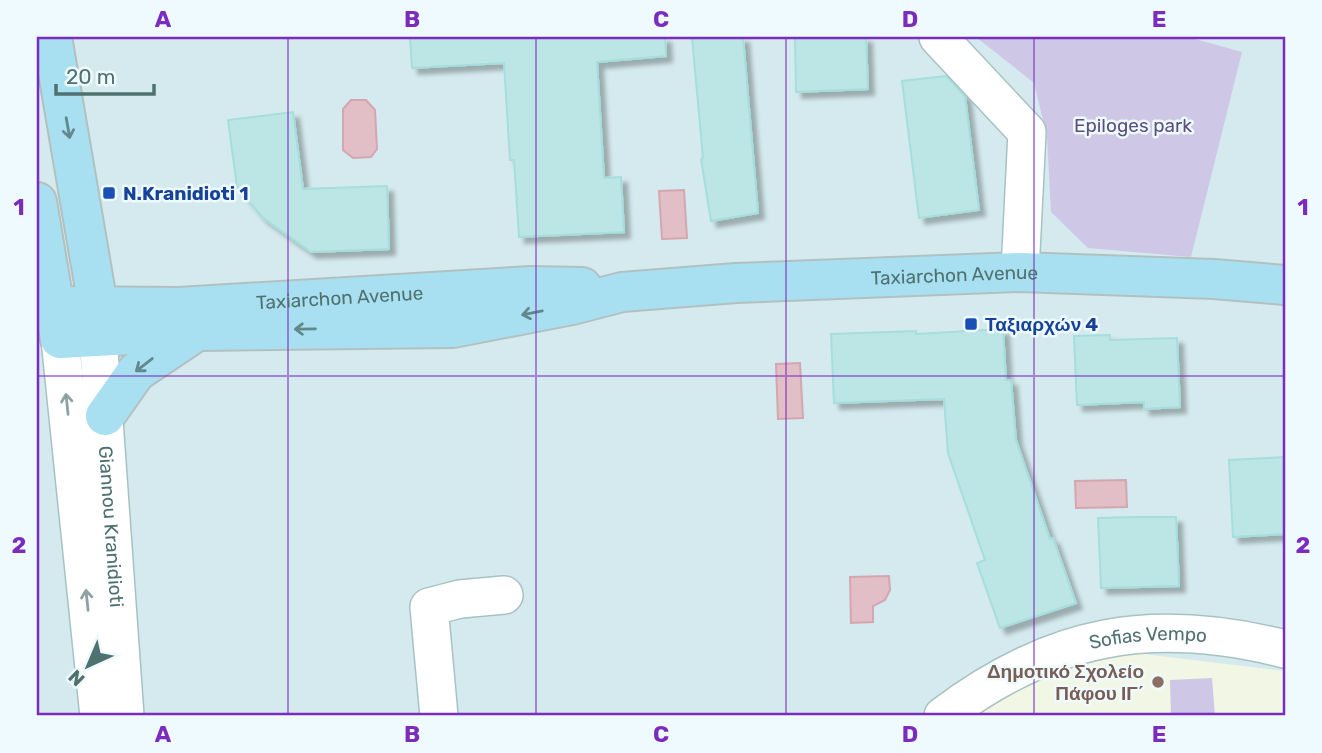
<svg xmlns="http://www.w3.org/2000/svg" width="1322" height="753" font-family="Rubik,sans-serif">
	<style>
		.residential { fill: #d4eaee }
		.education { fill: #f2f7e5 }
		.green { fill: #cec8e6 }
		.water { fill: #e2bec7; stroke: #d3a6b0; stroke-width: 2 }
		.building { fill: #bce5e6; stroke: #a5dedd; stroke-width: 2; filter: url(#shadow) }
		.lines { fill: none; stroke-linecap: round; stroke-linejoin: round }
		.minor-casing { stroke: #a7c2c3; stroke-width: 40 }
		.major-casing { stroke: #b2c1c0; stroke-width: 42 }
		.minor { stroke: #fff; stroke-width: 37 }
		.major { stroke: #a8e0f2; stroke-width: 38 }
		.oneway { stroke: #61888a }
		.oneway2 { stroke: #8da3a2 }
		.grid { fill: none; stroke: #7b2cbf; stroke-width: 2; stroke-opacity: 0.55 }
		.transit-dot { fill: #1a4fb4; stroke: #eefafd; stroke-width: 2.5 }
		.education-dot { fill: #8d6e63; stroke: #eefafd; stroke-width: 2.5 }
		.labels { text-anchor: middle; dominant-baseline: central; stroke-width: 5; stroke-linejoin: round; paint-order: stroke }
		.park-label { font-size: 19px; fill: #5e4e81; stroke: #eefafd }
		.transit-label { font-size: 19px; font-weight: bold; fill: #164399; stroke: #eefafd; text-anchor: start }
		.street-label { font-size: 19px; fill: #4f7270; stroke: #eefafd }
		.education-label { font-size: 19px; font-weight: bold; fill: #785e54; stroke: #eefafd; text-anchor: end }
		.neatline { fill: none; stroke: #7b2cbf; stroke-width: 2.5 }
		.grid-label { font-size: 23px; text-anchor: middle; font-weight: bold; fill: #7b2cbf }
	</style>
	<defs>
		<filter id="shadow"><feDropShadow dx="6" dy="6" stdDeviation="2" flood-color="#0004"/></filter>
	</defs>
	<rect width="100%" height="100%" fill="#e8f6fa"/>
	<!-- residential -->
	<rect class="residential" x="37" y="37" width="1248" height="679"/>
	<!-- education -->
	<path class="education" d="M1135 653 1285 671V716H975L1010 693 1092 655Z"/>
	<!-- green -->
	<g class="green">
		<path d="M976 37H1188L1242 52 1191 257 1088 248 1051 212 1047 136 1034 83Z"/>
		<path d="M1212 678 1215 716H1171L1170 680Z"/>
	</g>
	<!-- water -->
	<g class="water">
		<path d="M351 100H366L375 110 377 149 371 157 353 158 343 150V109Z"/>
		<path d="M684 190 687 238 662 239 659 191Z"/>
		<path d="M800 363 803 418 778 419 776 364Z"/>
		<path d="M1126 480 1127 507 1076 508 1075 481Z"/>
		<path d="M889 576 890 590 885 600 873 606V622L851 623 850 577Z"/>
	</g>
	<!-- building -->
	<g class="building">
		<path d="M410 37H665L666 56 597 62 604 178 621 177 624 232 519 237 514 160H510L504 63 412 68Z"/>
		<path d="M692 37H743L758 213 711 221 701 159 703 158Z"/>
		<path d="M795 37H866L868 89 796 92Z"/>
		<path d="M946 76 965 96 979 210 919 218 902 81Z"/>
		<path d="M293 112 303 189 387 186 389 249 311 252 262 217 237 187 228 120Z"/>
		<path d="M1003 329 1006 380H1011L1016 440 1050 539 1053 538 1076 603 1000 628 977 563 985 560 948 453 944 399 834 403 831 334 916 331V334Z"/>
		<path d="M1110 335V340L1177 338 1180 407 1144 409V402L1077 405 1074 336Z"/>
		<path d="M1285 457V534L1233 537 1229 460Z"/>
		<path d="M1134 517H1176L1179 586 1101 588 1098 518Z"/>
	</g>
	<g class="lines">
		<!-- minor casing -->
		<g class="minor-casing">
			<g id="minor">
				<path d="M938 37 1027 132 1020 272"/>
				<path id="s1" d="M98 336 125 716"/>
				<path d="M60 339 99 716"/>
				<path d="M439 716 429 607 460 599 504 595"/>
				<path id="s2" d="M943 716C1053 633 1152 616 1285 649"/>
			</g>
		</g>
		<!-- major casing -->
		<g class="major-casing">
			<g id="major">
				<path d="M52 37 98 306V330"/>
				<path id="s3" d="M37 202 60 339 199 331 453 328 572 305 622 292 736 283 1020 272 1214 279 1285 285"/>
				<path id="s4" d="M56 306 179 307 531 286 582 287"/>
				<path d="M105 416 136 372 194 333"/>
			</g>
		</g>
		<!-- minor -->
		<use href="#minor" class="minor"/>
		<!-- major -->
		<use href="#major" class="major"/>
	</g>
	<!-- one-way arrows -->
	<defs><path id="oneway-shaft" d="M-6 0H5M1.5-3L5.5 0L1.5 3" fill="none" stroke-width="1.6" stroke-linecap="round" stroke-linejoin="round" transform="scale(1.75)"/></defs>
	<g class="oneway">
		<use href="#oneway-shaft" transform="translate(68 128) rotate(80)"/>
		<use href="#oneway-shaft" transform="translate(532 313) rotate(169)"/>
		<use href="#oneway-shaft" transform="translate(305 329) rotate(179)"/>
		<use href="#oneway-shaft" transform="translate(144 365) rotate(142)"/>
	</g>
	<g class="oneway2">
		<use href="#oneway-shaft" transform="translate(67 404) rotate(-96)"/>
		<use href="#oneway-shaft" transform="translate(87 600) rotate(-96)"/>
	</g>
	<!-- grid -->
	<path class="grid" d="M288 37V716M536 37V716M786 37V716M1034 37V716M37 376H1285"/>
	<!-- markers -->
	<g class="transit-dot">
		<rect x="102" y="186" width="14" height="14" rx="3.5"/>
		<rect x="964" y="317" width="14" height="14" rx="3.5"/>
	</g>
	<circle class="education-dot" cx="1158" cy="682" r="7"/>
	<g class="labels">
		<!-- park labels -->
		<g class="park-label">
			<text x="1133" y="125">Epiloges park</text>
		</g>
		<!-- transit labels -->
		<g class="transit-label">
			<text x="123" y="193">N.Kranidioti 1</text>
			<text x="985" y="324">Ταξιαρχών 4</text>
		</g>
		<!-- street labels -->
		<g class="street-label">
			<text stroke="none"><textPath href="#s3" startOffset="1038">Taxiarchon Avenue</textPath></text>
			<text stroke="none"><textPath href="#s4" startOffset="284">Taxiarchon Avenue</textPath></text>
			<text stroke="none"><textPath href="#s1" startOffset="191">Giannou Kranidioti</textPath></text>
			<text stroke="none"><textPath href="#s2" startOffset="224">Sofias Vempo</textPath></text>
		</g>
		<!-- education labels -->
		<g class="education-label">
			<text x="1144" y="671">Δημοτικό Σχολείο<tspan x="1144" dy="22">Πάφου ΙΓ΄</tspan></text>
		</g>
	</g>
	<!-- border -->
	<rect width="1322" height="753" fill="none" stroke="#eefafd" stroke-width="77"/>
	<!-- north arrow -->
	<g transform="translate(88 666) rotate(224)" stroke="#eefafd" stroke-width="5" paint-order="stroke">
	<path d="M0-5L12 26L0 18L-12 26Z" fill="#4f7270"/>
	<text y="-10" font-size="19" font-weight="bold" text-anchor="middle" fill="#4f7270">N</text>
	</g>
	<!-- scale -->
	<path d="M56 84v10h98v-10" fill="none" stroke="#4f7270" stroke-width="3.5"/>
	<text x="66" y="84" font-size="21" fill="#4f7270" stroke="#eefafd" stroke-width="5" paint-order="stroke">20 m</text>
	<rect x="38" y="38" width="1246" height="676" class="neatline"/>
	<g class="grid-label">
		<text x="163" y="27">A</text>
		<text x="412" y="27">B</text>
		<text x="661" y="27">C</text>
		<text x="910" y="27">D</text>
		<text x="1159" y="27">E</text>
		<text x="19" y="215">1</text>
		<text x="1303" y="215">1</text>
		<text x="19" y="553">2</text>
		<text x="1303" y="553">2</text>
		<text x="163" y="742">A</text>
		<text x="412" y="742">B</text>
		<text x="661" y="742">C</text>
		<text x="910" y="742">D</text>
		<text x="1159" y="742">E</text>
	</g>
</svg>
